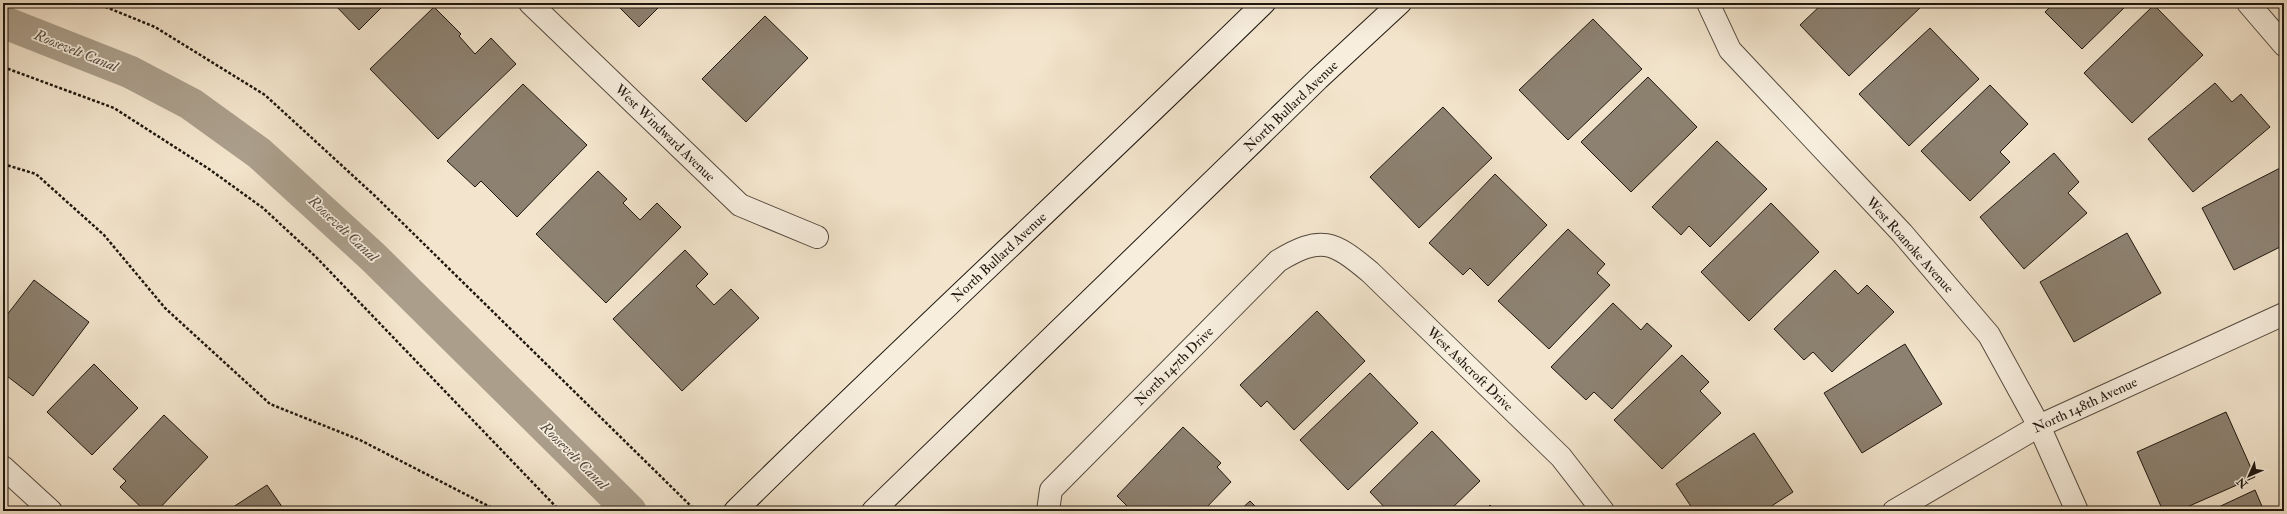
<svg xmlns="http://www.w3.org/2000/svg" width="2287" height="514" font-family="'IM FELL Double Pica',serif">
	<style>
		.lines { fill: none; stroke-linecap: round; stroke-linejoin: round }
		.canal { stroke: #ab9f8c; stroke-width: 33 }
		.building { fill: #8d8272; stroke: #1f170f }
		.street-casing { stroke: #544a3e; stroke-width: 24 }
		.secondary-casing { stroke: #1f170f; stroke-width: 24 }
		.path { stroke: #1f170f; stroke-width: 2.5; stroke-dasharray: 3 2; stroke-linecap: butt }
		.street { stroke: #f7eede; stroke-width: 22 }
		.secondary { stroke: #f7eede; stroke-width: 22 }
		.labels { text-anchor: middle; dominant-baseline: central; stroke-width: 3.5; stroke-linejoin: round; paint-order: stroke }
		.street-label { font-size: 14px; fill: #1f170f; stroke: #f7eede }
		.water-label { font-size: 15px; font-style: italic; fill: #574d41; stroke: #f7eede }
	</style>
	<rect width="100%" height="100%" fill="#f3e5cd"/>
	<filter id="stains"><feTurbulence type="fractalNoise" baseFrequency=".005" numOctaves="4"/><feColorMatrix values="0 0 0 0 .2 0 0 0 0 .09 0 0 0 0 .02 0 0 0 .5 -.17"/></filter>
	<radialGradient id="worn" r=".72"><stop offset=".6" stop-color="#630" stop-opacity="0"/><stop offset="1" stop-color="#630" stop-opacity=".3"/></radialGradient>
	<g class="lines">
		<!-- canal -->
		<path class="canal" d="M3 22 130 72 191 104 259 153 373 257 630 511"/>
	</g>
	<!-- building -->
	<g class="building">
		<path d="M333 3H386L359 30Z"/>
		<path d="M615 3H663L639 27Z"/>
		<path d="M1823 3H1919L1922 6 1849 76 1800 25Z"/>
		<path d="M2054 3H2129L2082 49 2045 12Z"/>
		<path d="M2154 5 2203 55 2132 123 2084 73Z"/>
		<path d="M434 7 461 34 459 36 475 54 491 38 516 64 438 139 370 69Z"/>
		<path d="M765 16 808 58 746 122 702 79Z"/>
		<path d="M1593 19 1642 69 1568 140 1519 90Z"/>
		<path d="M1930 28 1979 79 1909 146 1859 94Z"/>
		<path d="M1648 77 1697 127 1631 192 1581 142Z"/>
		<path d="M2215 83 2232 102 2241 94 2270 127 2193 192 2148 139Z"/>
		<path d="M523 84 587 145 517 217 481 181 475 187 447 161Z"/>
		<path d="M1990 85 2028 124 2000 152 2010 162 1970 201 1921 151Z"/>
		<path d="M1443 107 1492 158 1419 228 1370 177Z"/>
		<path d="M1717 141 1767 189 1710 247 1689 226 1681 235 1652 207Z"/>
		<path d="M2054 153 2079 182 2068 193 2087 213 2024 269 1980 217Z"/>
		<path d="M2284 166V245L2234 270 2202 208Z"/>
		<path d="M598 171 627 199 623 203 640 220 657 203 681 227 606 303 536 234Z"/>
		<path d="M1495 174 1547 225 1488 286 1470 268 1463 275 1429 243Z"/>
		<path d="M1771 203 1819 252 1749 321 1701 272Z"/>
		<path d="M1568 229 1605 264 1597 273 1610 285 1549 349 1498 301Z"/>
		<path d="M2127 233 2161 293 2074 342 2040 282Z"/>
		<path d="M685 250 708 274 696 286 714 305 731 289 759 318 682 391 613 319Z"/>
		<path d="M1835 270 1858 294 1867 285 1894 312 1832 372 1813 352 1804 360 1774 329Z"/>
		<path d="M34 280 89 322 33 396 3 373V320Z"/>
		<path d="M1613 303 1641 330 1647 323 1672 346 1612 409 1594 392 1586 400 1551 367Z"/>
		<path d="M1317 311 1365 361 1294 430 1267 401 1261 407 1240 385Z"/>
		<path d="M1905 344 1942 404 1862 453 1824 393Z"/>
		<path d="M1682 355 1709 382 1700 391 1721 413 1662 469 1614 420Z"/>
		<path d="M94 364 138 408 92 455 47 412Z"/>
		<path d="M1370 373 1418 423 1348 490 1300 440Z"/>
		<path d="M2226 412 2255 477 2178 511H2163L2137 452Z"/>
		<path d="M164 415 208 457 157 511H145L120 487 126 481 113 469Z"/>
		<path d="M1183 427 1221 463 1217 467 1231 482 1203 511H1132L1117 496Z"/>
		<path d="M1432 431 1480 481 1449 511H1388L1370 492Z"/>
		<path d="M1754 433 1793 492 1764 511H1694L1676 484Z"/>
		<path d="M267 485 285 511H227Z"/>
		<path d="M2255 490 2264 511H2210Z"/>
		<path d="M1250 501 1260 511H1239Z"/>
		<path d="M1490 505 1496 511H1484Z"/>
	</g>
	<g class="lines">
		<!-- street casing -->
		<g class="street-casing">
			<g id="street">
				<path d="M530 3 740 205 817 237"/>
				<path d="M1708 3 1730 50 1902 233 1989 335 2039 426 2077 511"/>
				<path d="M2248 3 2284 45"/>
				<path d="M3 467 51 511"/>
				<path d="M1048 511 1051 490 1278 261C1321 235 1333 241 1370 272L1561 457 1603 511"/>
				<path d="M1894 511 2039 426 2284 314"/>
			</g>
		</g>
		<!-- secondary casing -->
		<g class="secondary-casing">
			<g id="secondary">
				<path d="M735 511C909 340 1089 174 1264 3"/>
				<path d="M873 511 1318 79 1400 3"/>
			</g>
		</g>
		<!-- path -->
		<g class="path">
			<path d="M96 3 155 27 265 95 374 195 696 511"/>
			<path d="M3 67 114 108 209 169 263 208 316 257 560 511"/>
			<path d="M3 164 36 174 104 235 165 308 270 404 360 440 498 511"/>
		</g>
		<!-- street -->
		<use href="#street" class="street"/>
		<!-- secondary -->
		<use href="#secondary" class="secondary"/>
	</g>
	<g class="labels">
		<!-- street labels -->
		<g class="street-label">
			<text transform="translate(1291 106) rotate(-44)">North Bullard Avenue</text>
			<text transform="translate(665 133) rotate(44)">West Windward Avenue</text>
			<text transform="translate(1910 245) rotate(48)">West Roanoke Avenue</text>
			<text transform="translate(999 257) rotate(-43)">North Bullard Avenue</text>
			<text transform="translate(1174 366) rotate(-45)">North 147th Drive</text>
			<text transform="translate(1470 369) rotate(44)">West Ashcroft Drive</text>
			<text transform="translate(2085 405) rotate(-25)">North 148th Avenue</text>
		</g>
		<!-- water labels -->
		<g class="water-label">
			<text transform="translate(76 51) rotate(22)">Roosevelt Canal</text>
			<text transform="translate(343 229) rotate(43)">Roosevelt Canal</text>
			<text transform="translate(574 456) rotate(45)">Roosevelt Canal</text>
		</g>
	</g>
	<!-- margin -->
	<rect width="2287" height="514" fill="none" stroke="#f3e5cd" stroke-width="16"/>
	<rect x="4" y="4" width="2279" height="506" fill="none" stroke="#1f170f" stroke-width="2"/>
	<rect x="8" y="8" width="2271" height="498" fill="none" stroke="#1f170f"/>
	<!-- north arrow -->
	<g transform="translate(2249 476) rotate(225)" stroke="#f7eede" stroke-width="3" paint-order="stroke">
	<path d="M0-3L7 15L0 10L-7 15Z" fill="#1f170f"/>
	<text y="-6" font-size="11" font-weight="bold" text-anchor="middle" fill="#1f170f">N</text>
	</g>
	<rect width="100%" height="100%" filter="url(#stains)"/>
	<rect width="100%" height="100%" fill="url(#worn)"/>
</svg>
